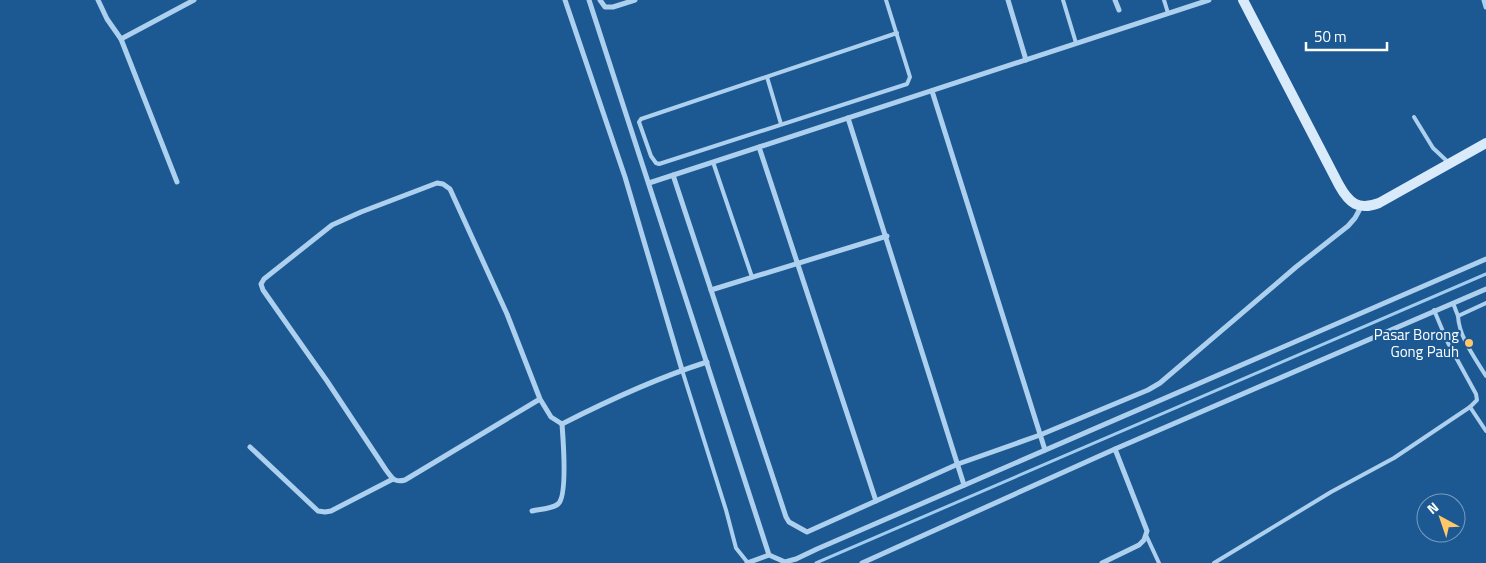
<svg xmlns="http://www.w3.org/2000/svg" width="1486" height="563" font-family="'Titillium Web',sans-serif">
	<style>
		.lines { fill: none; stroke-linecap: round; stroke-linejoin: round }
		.stream { stroke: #a0ccf0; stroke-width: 3 }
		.lane { stroke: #acd0ee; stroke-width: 4 }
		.street { stroke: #acd0ee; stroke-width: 5 }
		.secondary { stroke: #d9eafa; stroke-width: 10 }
		.poi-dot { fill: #ffc76a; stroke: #1c5992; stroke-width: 2 }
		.labels { text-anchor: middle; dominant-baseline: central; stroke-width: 4.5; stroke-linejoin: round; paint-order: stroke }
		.poi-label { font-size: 15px; fill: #fff; stroke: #1c5992; text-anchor: end }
	</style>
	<rect width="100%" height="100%" fill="#1c5992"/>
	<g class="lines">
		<!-- stream -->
		<path class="stream" d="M816 563 1486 274"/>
		<!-- lane -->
		<g class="lane">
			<path d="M886 0 910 77 907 84 659 164 656 163 651 156 639 122 641 119 897 33"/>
			<path d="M1063 0 1076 43"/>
			<path d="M1164 0 1168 13"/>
			<path d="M767 77 781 124"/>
			<path d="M1414 117 1433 148 1448 162"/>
			<path d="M713 162 752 277"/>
			<path d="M1453 303 1458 316"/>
			<path d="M1486 303 1458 316C1459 337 1475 358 1486 376"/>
			<path d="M682 370 726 510 736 548 748 563"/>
			<path d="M1470 407 1486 431"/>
			<path d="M1146 535 1159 563"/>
			<path d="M1214 563 1331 492 1394 458 1470 407 1477 400 1476 394 1447 341 1434 310"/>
		</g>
		<!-- street -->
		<g class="street">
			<path d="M98 0 107 19 121 39 177 182"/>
			<path d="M565 0 625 177 682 370"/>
			<path d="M589 0 769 555"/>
			<path d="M600 0 605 7H613L635 0"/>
			<path d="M1008 0 1026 60"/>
			<path d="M1115 0 1119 10"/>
			<path d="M1484 0 1486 7"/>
			<path d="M121 39 194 0"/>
			<path d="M932 91 1045 450"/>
			<path d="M848 118 964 485"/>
			<path d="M759 147 876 501"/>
			<path d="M673 175 786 517 789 522 807 532 958 464 1040 435 1148 390 1160 383 1296 267 1348 226 1355 218 1361 207"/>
			<path d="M649 183 1209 0"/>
			<path d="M711 290 887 236"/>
			<path d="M540 399 405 480C394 483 392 478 386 470L327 381 263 290 261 284 264 279 332 225 361 212 437 183 443 184 450 189 507 314 540 399 551 417 562 424"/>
			<path d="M562 424C609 400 657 378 707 362"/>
			<path d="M250 447 318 511 325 512 331 511 393 479"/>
			<path d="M532 511C540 509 552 509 558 504 568 496 563 438 562 424"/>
			<path d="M747 563 769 555 785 562 796 559 817 549 1486 259"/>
			<path d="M862 563 1115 449 1486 289"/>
			<path d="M1102 563 1139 545 1144 540 1147 531 1115 449"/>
		</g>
		<!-- secondary -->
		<path class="secondary" d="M1243 0 1339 185C1349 203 1358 211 1379 203L1486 143"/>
	</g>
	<!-- markers -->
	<circle class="poi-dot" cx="1469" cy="343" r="5"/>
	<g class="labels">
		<!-- poi labels -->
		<g class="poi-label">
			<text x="1459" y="334">Pasar Borong<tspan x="1459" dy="17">Gong Pauh</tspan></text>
		</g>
	</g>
	<!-- north arrow -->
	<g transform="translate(1441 518) rotate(320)"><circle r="24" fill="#1c5992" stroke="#779bbe"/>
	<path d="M0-4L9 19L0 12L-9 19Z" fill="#ffc76a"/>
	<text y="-8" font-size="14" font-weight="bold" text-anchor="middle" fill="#ffffff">N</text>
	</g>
	<!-- scale -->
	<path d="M1306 42v8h81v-8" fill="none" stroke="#ffffff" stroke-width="2.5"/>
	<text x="1314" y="42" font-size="15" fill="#ffffff" stroke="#1c5992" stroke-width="4" paint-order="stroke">50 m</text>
</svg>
